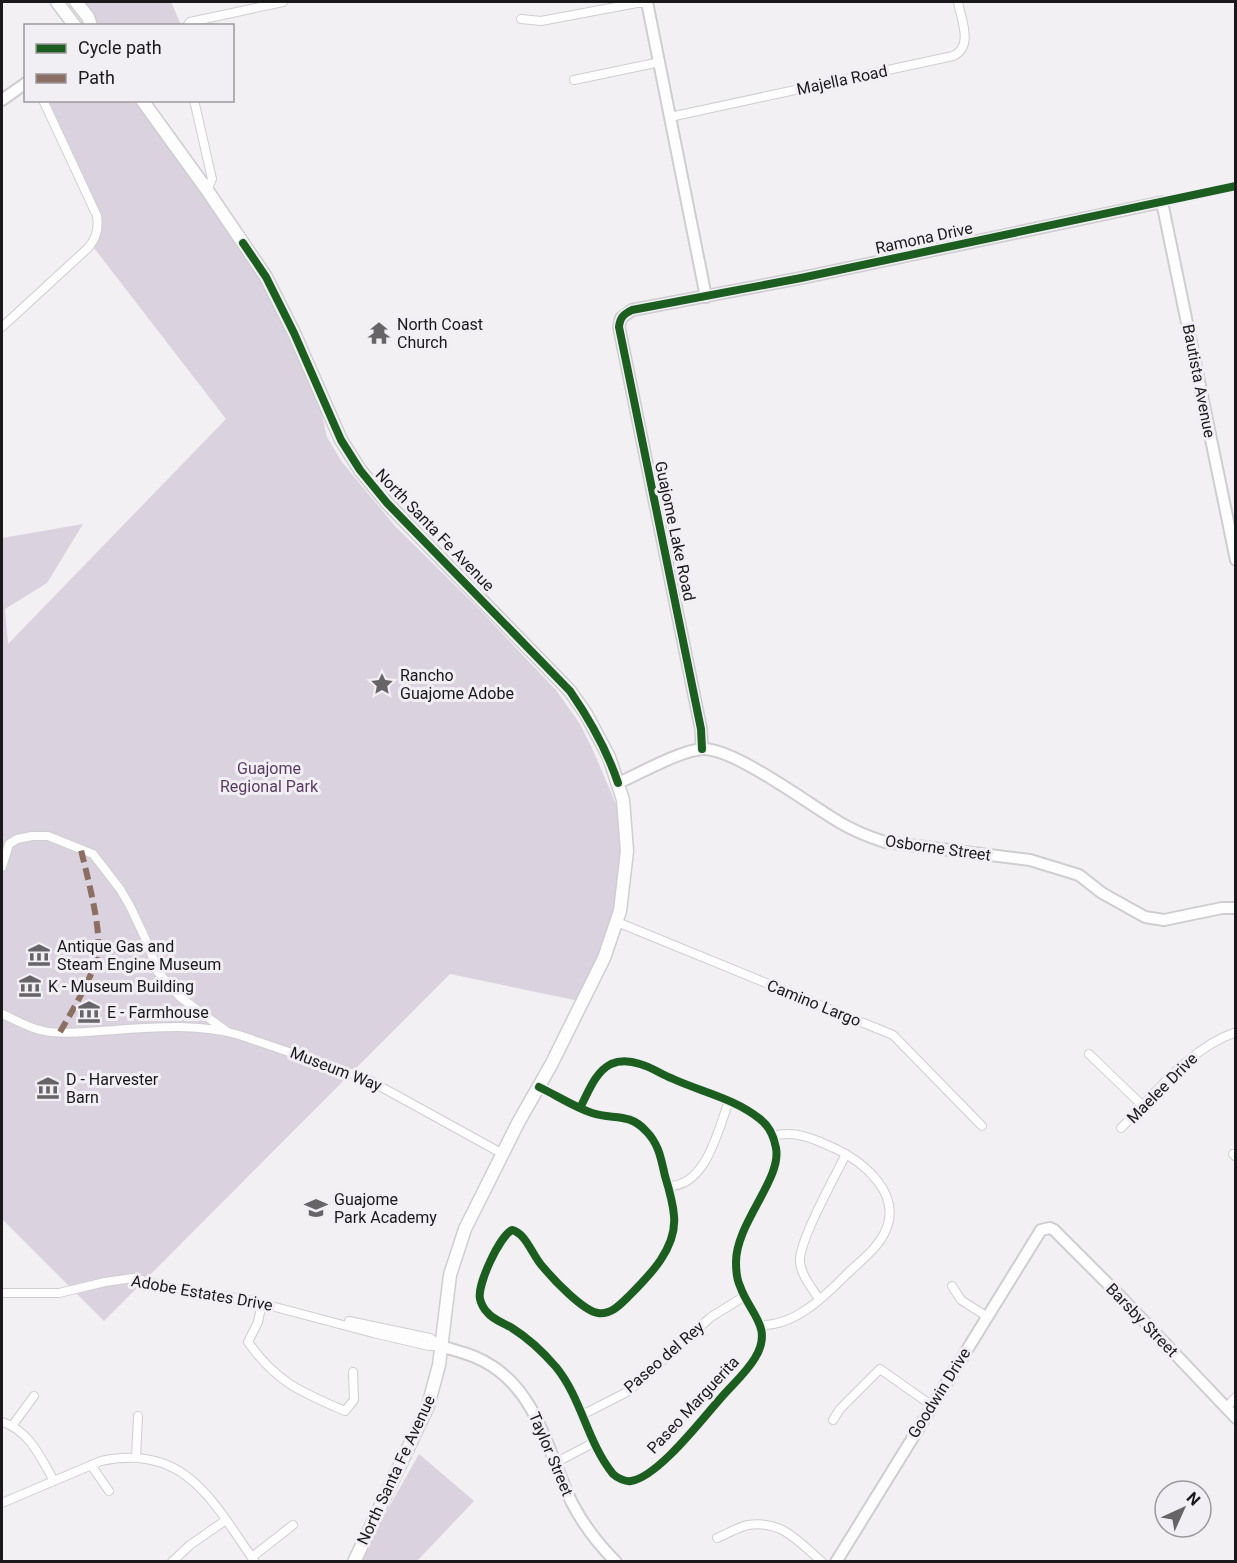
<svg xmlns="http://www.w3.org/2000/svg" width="1237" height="1563" font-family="Roboto,sans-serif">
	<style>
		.green { fill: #dad2de }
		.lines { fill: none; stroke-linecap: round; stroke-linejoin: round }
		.street-casing { stroke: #cecdd0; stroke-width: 10 }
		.secondary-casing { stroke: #cecdd0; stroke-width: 14 }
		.primary-casing { stroke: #cecdd0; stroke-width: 15 }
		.street { stroke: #fdfdfd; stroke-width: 8 }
		.secondary { stroke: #fdfdfd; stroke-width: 10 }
		.primary { stroke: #fdfdfd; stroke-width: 12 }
		.quiet { stroke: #8d6e63; stroke-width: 6; stroke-dasharray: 12 6; stroke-linecap: butt }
		.cycleway-casing { stroke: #f2eff4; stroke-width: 11 }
		.cycleway { stroke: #1b5e20; stroke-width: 8 }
		.labels { text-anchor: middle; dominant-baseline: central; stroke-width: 6; stroke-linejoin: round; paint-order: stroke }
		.street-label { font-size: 16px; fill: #1a181a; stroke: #f2eff4 }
		.poi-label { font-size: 16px; fill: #1a181a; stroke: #f2eff4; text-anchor: start }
		.park-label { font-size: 16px; fill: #593c62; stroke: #f2eff4 }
	</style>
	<rect width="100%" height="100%" fill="#f2f0f3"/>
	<!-- green -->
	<g class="green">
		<path d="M76 2H171L181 25H90Z"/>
		<path d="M44 101H143L236 232 314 380 327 437 342 462 395 526 479 609 556 690 580 724 592 748 619 811 622 869 611 932 579 1001 450 974 104 1321 2 1219V538L83 524 47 583 5 609 8 644 226 419 91 244 98 227Z"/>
		<path d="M419 1454 474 1501 417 1561 358 1562Z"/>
	</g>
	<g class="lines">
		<!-- street casing -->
		<g class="street-casing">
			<g id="street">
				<path d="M521 19 541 21 637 3H647"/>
				<path d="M187 26 190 22 283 2"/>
				<path d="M574 80 660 62"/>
				<path d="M194 100 212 179 207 190"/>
				<path d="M670 117 953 56C974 47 961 19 958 2"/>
				<path d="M1162 202 1236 186"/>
				<path d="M2 327 88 248C96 239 99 228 97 216L43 100"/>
				<path d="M2 867 9 844 17 839 32 836H48L93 854 120 889 130 906 147 942 158 972 180 997 225 1030"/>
				<path d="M617 922 893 1035 982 1126"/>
				<path d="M2 1014C14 1019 27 1027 40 1030 58 1035 82 1032 100 1031 146 1028 195 1022 239 1035L365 1078 503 1154"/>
				<path d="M1089 1054 1143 1106"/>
				<path d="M539 1087C556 1095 574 1107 592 1113 613 1120 629 1112 646 1131 659 1144 661 1159 665 1176 669 1189 673 1203 674 1216 677 1248 650 1275 629 1296 621 1304 611 1315 598 1313 583 1311 553 1279 543 1267 533 1257 526 1233 512 1230 499 1237 477 1285 480 1299 481 1303 484 1309 487 1312 493 1320 504 1323 512 1328 528 1338 543 1352 556 1367 582 1399 587 1442 613 1474 617 1478 626 1482 631 1481 658 1477 702 1419 720 1399 732 1385 746 1373 755 1358 774 1327 749 1313 740 1286 737 1280 736 1269 736 1262 736 1223 782 1179 776 1148 774 1137 769 1126 760 1119 734 1098 701 1092 671 1078 661 1074 651 1067 640 1064 631 1061 620 1060 611 1064 595 1072 588 1093 580 1108"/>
				<path d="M1121 1128C1156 1093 1188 1049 1236 1032"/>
				<path d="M1233 1154 1236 1157"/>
				<path d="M668 1186C706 1187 718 1130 729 1101"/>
				<path d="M952 1286 961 1300 986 1316"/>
				<path d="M2 1293H59L105 1282 133 1278 195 1293 245 1299 373 1333 429 1346H441"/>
				<path d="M819 1299C812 1288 801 1275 800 1262 798 1242 836 1175 846 1154"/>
				<path d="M262 1303 258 1322 248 1342C276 1382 301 1392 345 1411L354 1400 353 1372"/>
				<path d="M349 1321 430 1338 441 1346"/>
				<path d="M761 1325C794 1326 823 1298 845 1276 858 1263 877 1249 885 1232 903 1194 864 1162 834 1148 814 1139 795 1130 773 1136"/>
				<path d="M1226 1408 1236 1397"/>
				<path d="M582 1415 627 1392 711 1317 745 1296"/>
				<path d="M833 1420 840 1409 880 1369 931 1405"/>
				<path d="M2 1422C29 1430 41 1458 54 1481"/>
				<path d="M12 1426 34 1396"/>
				<path d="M136 1457 138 1416"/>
				<path d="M555 1463 593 1443"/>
				<path d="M91 1465 109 1491"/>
				<path d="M2 1503 101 1461C186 1443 213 1502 255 1562"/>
				<path d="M717 1538C727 1534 738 1527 748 1525 782 1520 798 1541 822 1562"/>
				<path d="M252 1557 293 1525"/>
				<path d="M172 1562 190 1545 226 1520"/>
			</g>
		</g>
		<!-- secondary casing -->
		<g class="secondary-casing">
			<g id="secondary">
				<path d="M647 2 706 297"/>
				<path d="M2 100 26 83"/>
				<path d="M702 749 701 729 619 327 621 318 632 310 801 278 1162 202 1236 560"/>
				<path d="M618 783C639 774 681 750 703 749 734 748 810 805 839 822 854 831 869 837 885 842L1030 860 1079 875 1102 893 1145 917 1164 920 1222 908H1236"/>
				<path d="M441 1346C459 1352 476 1355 492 1366 539 1396 549 1456 572 1503 583 1524 599 1545 616 1562"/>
				<path d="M836 1562 1041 1230 1050 1228 1054 1230 1120 1296 1236 1418"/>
			</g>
		</g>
		<!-- primary casing -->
		<g class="primary-casing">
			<g id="primary">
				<path d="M57 2 75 26"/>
				<path d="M76 2 88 17 91 26"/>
				<path d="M142 100 207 190 266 277 294 333 341 440 360 470 387 503 570 691 586 714 609 757 623 800 627 851 620 911 604 958 551 1065 519 1121 465 1229 450 1275 439 1365 428 1406 354 1562"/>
			</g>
		</g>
		<!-- street -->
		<use href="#street" class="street"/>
		<!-- secondary -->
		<use href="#secondary" class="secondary"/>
		<!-- primary -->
		<use href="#primary" class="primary"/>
		<!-- quiet -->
		<path class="quiet" d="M60 1032C72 1011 95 974 98 951 101 927 87 875 81 850"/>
		<!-- cycleway casing -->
		<g class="cycleway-casing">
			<g id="cycleway">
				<path d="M243 243 266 277 294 333 341 440 360 470 387 503 570 691C590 720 607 750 618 783"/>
				<path d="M702 749 701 729 619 327C620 317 624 314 632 310L801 278 1236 186"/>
				<path d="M539 1087C556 1095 574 1107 592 1113 613 1120 629 1112 646 1131 659 1144 661 1159 665 1176 669 1189 673 1203 674 1216 677 1248 650 1275 629 1296 621 1304 611 1315 598 1313 583 1311 553 1279 543 1267 533 1257 526 1233 512 1230 499 1237 477 1285 480 1299 481 1303 484 1309 487 1312 493 1320 504 1323 512 1328 528 1338 543 1352 556 1367 582 1399 587 1442 613 1474 617 1478 626 1482 631 1481 658 1477 702 1419 720 1399 732 1385 746 1373 755 1358 774 1327 749 1313 740 1286 737 1280 736 1269 736 1262 736 1223 782 1179 776 1148 774 1137 769 1126 760 1119 734 1098 701 1092 671 1078 661 1074 651 1067 640 1064 631 1061 620 1060 611 1064 595 1072 588 1093 580 1108"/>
			</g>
		</g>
		<!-- cycleway -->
		<use href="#cycleway" class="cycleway"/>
	</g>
	<!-- icons -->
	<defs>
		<g id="temple-bare" transform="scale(1.8)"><path d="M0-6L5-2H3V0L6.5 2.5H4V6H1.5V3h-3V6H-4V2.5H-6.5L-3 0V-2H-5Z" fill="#666466" stroke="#f2eff4" stroke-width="2.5" paint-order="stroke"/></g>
		<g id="sight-bare" transform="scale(1.8)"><path d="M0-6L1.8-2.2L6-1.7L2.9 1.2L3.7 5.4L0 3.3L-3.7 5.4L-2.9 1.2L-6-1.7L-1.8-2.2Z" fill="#666466" stroke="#f2eff4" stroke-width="2.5" paint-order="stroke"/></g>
		<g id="museum-bare" transform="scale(1.8)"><path d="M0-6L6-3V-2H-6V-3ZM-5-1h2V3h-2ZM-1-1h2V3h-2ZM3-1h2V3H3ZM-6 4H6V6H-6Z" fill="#666466" stroke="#f2eff4" stroke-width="2.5" paint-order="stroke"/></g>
		<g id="school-bare" transform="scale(1.8)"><path d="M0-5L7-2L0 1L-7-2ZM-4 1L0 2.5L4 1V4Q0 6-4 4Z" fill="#666466" stroke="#f2eff4" stroke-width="2.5" paint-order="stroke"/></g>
	</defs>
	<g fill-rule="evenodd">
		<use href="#temple-bare" x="379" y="333"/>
		<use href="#sight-bare" x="382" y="684"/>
		<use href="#museum-bare" x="39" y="955"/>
		<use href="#museum-bare" x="30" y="986"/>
		<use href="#museum-bare" x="89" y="1012"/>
		<use href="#museum-bare" x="48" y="1088"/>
		<use href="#school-bare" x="316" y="1208"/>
	</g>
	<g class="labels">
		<!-- street labels -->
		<g class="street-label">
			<text transform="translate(842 80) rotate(-12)">Majella Road</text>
			<text transform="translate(924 238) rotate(-12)">Ramona Drive</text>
			<text transform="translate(1199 381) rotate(79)">Bautista Avenue</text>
			<text transform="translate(435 530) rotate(46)">North Santa Fe Avenue</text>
			<text transform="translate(675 531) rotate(78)">Guajome Lake Road</text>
			<text transform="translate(938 848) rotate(8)">Osborne Street</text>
			<text transform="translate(814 1003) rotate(22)">Camino Largo</text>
			<text transform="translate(336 1069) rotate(21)">Museum Way</text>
			<text transform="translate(1162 1088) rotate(-45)">Maelee Drive</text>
			<text transform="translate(202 1293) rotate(10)">Adobe Estates Drive</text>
			<text transform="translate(1142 1320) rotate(46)">Barsby Street</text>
			<text transform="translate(664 1357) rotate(-41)">Paseo del Rey</text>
			<text transform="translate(939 1393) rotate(-58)">Goodwin Drive</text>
			<text transform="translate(693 1405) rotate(-47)">Paseo Marguerita</text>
			<text transform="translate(551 1454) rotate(67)">Taylor Street</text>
			<text transform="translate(396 1470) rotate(-65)">North Santa Fe Avenue</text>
		</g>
		<!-- poi labels -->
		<g class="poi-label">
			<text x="397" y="324">North Coast<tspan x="397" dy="18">Church</tspan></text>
			<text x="400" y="675">Rancho<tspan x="400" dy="18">Guajome Adobe</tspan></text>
			<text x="57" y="946">Antique Gas and<tspan x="57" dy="18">Steam Engine Museum</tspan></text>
			<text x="48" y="986">K - Museum Building</text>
			<text x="107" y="1012">E - Farmhouse</text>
			<text x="66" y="1079">D - Harvester<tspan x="66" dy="18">Barn</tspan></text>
			<text x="334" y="1199">Guajome<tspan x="334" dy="18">Park Academy</tspan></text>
		</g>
		<!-- park labels -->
		<g class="park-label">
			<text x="269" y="768">Guajome<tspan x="269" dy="18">Regional Park</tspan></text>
		</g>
	</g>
	<!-- border -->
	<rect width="1237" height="1563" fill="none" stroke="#1a181a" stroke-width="6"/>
	<!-- legend -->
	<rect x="24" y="24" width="210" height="78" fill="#f2eff4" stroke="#9c999d" stroke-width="1.5"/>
	<rect x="36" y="44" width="30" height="9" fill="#1b5e20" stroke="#9c999d" stroke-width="1.5"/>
	<text x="78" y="54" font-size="18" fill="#1a181a">Cycle path</text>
	<rect x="36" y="74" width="30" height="9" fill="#8d6e63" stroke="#9c999d" stroke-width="1.5"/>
	<text x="78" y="84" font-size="18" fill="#1a181a">Path</text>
	<!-- north arrow -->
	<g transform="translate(1183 1509) rotate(45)"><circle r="28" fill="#f2eff4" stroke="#9c999d" stroke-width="1.5"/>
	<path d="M0-4.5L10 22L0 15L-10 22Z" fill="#666466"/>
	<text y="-9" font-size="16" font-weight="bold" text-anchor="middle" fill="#1a181a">N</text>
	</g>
</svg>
